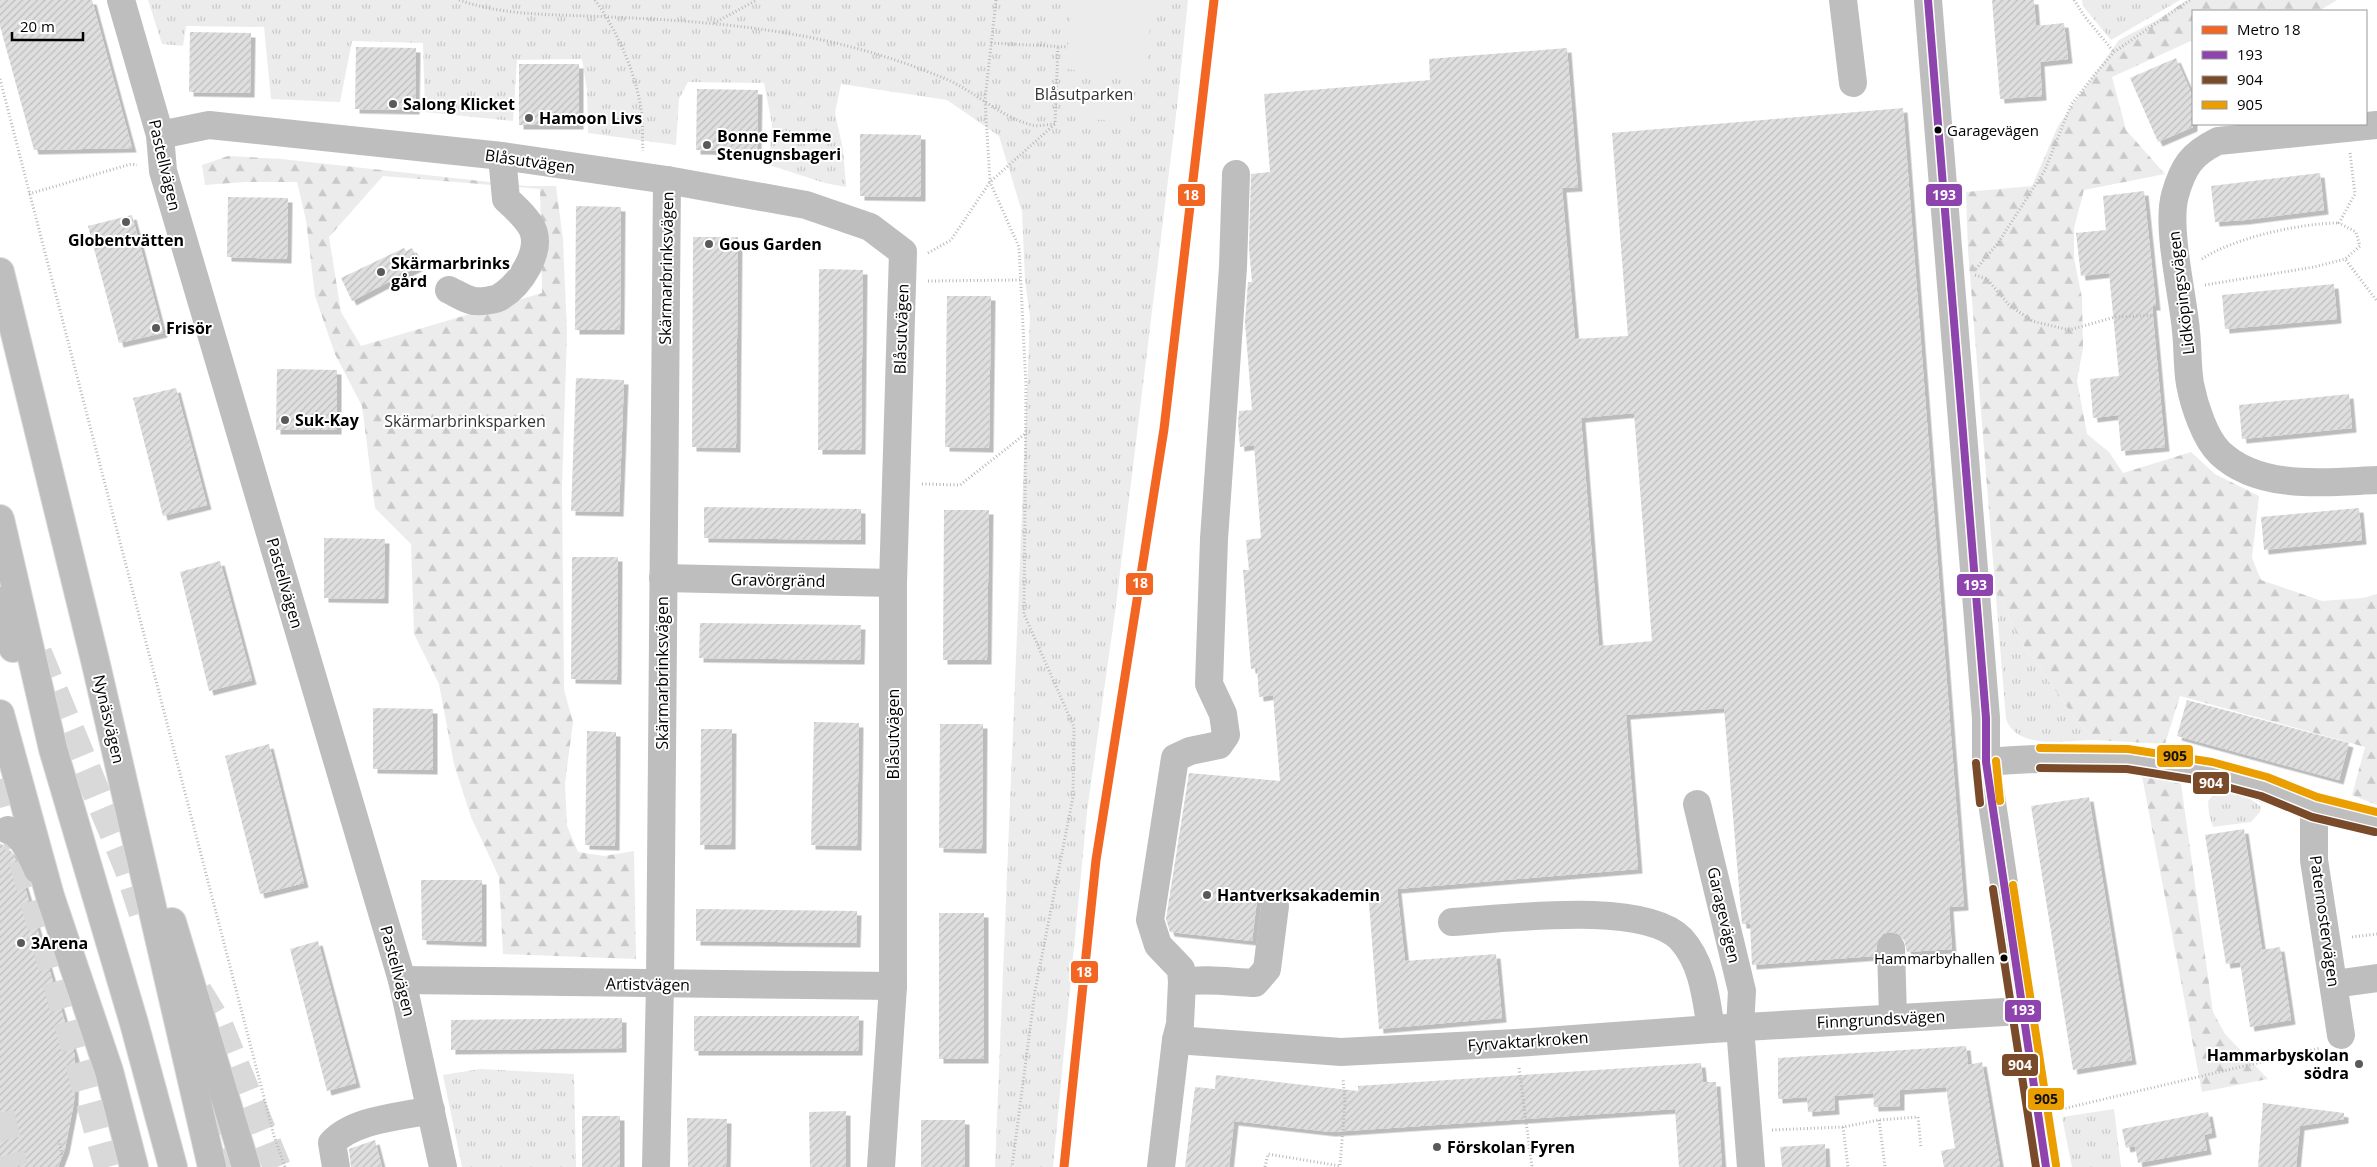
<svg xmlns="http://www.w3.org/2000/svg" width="2377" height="1167" font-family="'Open Sans',sans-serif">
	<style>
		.grass { fill: url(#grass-tufts) }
		.forest { fill: url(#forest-firs); fill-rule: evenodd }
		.pitch { fill: #ececec }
		.building { fill: url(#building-hatch); fill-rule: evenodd; filter: url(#shadow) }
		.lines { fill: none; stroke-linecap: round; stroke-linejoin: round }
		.minor-tunnel { stroke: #d9d9d9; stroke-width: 28; stroke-dasharray: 28 14; stroke-linecap: butt }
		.highway-tunnel { stroke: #d9d9d9; stroke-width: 28; stroke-dasharray: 28 14; stroke-linecap: butt }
		.highway-casing { stroke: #dbdbdb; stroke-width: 30 }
		.path { stroke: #b9b9b9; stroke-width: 3; stroke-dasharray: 1 2.5; stroke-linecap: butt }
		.minor { stroke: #bebebe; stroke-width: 28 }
		.highway { stroke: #bebebe; stroke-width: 28 }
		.bus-1-casing { stroke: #fff; stroke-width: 11 }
		.bus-2-casing { stroke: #fff; stroke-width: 11 }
		.bus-3-casing { stroke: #fff; stroke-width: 11 }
		.bus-1 { stroke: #8e44ad; stroke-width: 8 }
		.bus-2 { stroke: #7a4b2a; stroke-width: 8 }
		.bus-3 { stroke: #eb9e00; stroke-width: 8 }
		.metro-1-casing { stroke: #fff; stroke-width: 12 }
		.metro-1 { stroke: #f26522; stroke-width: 9 }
		.poi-dot { fill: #595959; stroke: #fff; stroke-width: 2 }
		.bus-dot { fill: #000; stroke: #fff; stroke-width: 2 }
		.labels { text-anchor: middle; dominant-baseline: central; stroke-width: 4; stroke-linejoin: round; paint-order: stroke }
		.bus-label { font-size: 15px; fill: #000; stroke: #fff; text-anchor: start }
		.park-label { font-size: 16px; fill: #333; stroke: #fff }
		.poi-label { font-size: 16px; font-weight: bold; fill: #000; stroke: #fff; text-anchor: start }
		.street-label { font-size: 16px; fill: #000; stroke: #fff }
		.line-badge { stroke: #fff; stroke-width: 2 }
		.badge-label { font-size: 14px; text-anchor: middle; font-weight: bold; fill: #fff }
		.pale-badge-label { font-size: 14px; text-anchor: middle; font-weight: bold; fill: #111 }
	</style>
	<defs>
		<pattern id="grass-tufts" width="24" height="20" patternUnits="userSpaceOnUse" patternTransform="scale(1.25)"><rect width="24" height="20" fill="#ececec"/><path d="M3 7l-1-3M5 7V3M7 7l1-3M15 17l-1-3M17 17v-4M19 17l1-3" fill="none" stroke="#c9c9c9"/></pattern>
		<pattern id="forest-firs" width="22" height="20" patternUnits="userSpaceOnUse" patternTransform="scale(1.25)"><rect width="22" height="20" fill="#ececec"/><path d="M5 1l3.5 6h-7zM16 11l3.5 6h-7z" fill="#c9c9c9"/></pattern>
		<pattern id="building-hatch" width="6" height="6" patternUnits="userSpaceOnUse" patternTransform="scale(1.25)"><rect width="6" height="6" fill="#dfdfdf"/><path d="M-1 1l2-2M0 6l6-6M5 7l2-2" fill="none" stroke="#bebebe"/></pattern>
		<filter id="shadow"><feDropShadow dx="4.5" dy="4.5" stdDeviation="0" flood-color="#0004"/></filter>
	</defs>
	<rect width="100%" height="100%" fill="#fff"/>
	<!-- grass -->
	<g class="grass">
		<path d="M148 0H1188L1177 107 1116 605 1087 812 1053 1167H995L1030 317 1025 280 1022 212 999 136 947 100 841 84 835 113 843 149 846 187 825 183 769 165 772 124 764 83 688 82 679 99 676 145 588 133 587 90 582 59 517 60 513 121 425 112 423 43 352 41 340 102 271 99 264 27 186 26 183 46 162 44Z"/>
		<path d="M2082 0H2180L2111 40 2083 6Z"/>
		<path d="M1995 585 2018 637 2074 717 2095 740C2068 740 2017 751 2006 719Z"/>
		<path d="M2217 790C2233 790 2249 796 2261 807L2260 812 2251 822 2213 827 2209 814 2208 801Z"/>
		<path d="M480 1069 574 1074 576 1167H462L443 1075Z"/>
		<path d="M2114 1109 2121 1167H2072L2062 1117Z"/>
	</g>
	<!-- forest -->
	<g class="forest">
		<path d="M2187 0H2337L2319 11H2193V40L2112 77 2126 130 2165 174 2084 190 2074 228V258L2082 298 2083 348 2077 381 2087 434 2109 452 2123 473 2191 452 2215 474 2259 496 2252 558 2261 580 2322 601 2363 598 2377 594V805L2352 795 2365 747 2180 696 2165 744 2095 740 2074 717 2018 637 1995 585 1968 251 1966 192 2032 186 2058 126 2119 40 2159 19Z"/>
		<path d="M228 156 282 159 527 186H556L563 240 567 333 562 487 564 690 573 722 565 783 567 826 578 852 604 856 634 851 636 959 503 954 499 877 471 817 454 764 439 684 414 634 411 544 375 508 362 406 335 354 315 296 306 220 297 182H245L205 185 202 165ZM383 176 540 189 542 293 361 346 341 312 329 237Z"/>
		<path d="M2142 776 2181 784 2213 1012 2225 1034 2268 1079 2202 1092Z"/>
	</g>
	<!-- pitch -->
	<g class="pitch">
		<path d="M1072 0H1152L1146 76 1066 69Z"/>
		<path d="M1078 88 1133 93 1130 122 1076 118Z"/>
	</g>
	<!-- building -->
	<g class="building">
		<path d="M0 0H92L132 148 34 150 0 26Z"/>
		<path d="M1992 0H2034L2036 26 2064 23 2068 59 2040 62 2042 96 2000 99Z"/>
		<path d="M190 32 251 33 250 93 189 92Z"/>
		<path d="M356 47 416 48 415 110 355 109Z"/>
		<path d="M1567 48 1578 187 1562 188 1575 339 1628 336 1612 133 1903 108 1964 906 1949 907 1952 949 1907 952 1904 939 1898 934 1890 932 1883 934 1878 940 1875 956 1752 965 1750 924H1742L1724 708 1626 715 1638 869 1397 889 1405 961 1496 954 1502 1018 1379 1029 1368 891 1288 897 1277 891 1269 892 1261 900H1257L1252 941 1170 932 1166 919 1189 773 1280 781 1273 695 1259 697 1257 668 1251 669 1243 570H1249L1246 540 1261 538 1254 445 1240 447 1238 423 1239 411 1252 410 1245 322 1248 282H1252L1249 248 1251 174 1270 172 1264 94 1430 80 1429 59ZM1634 413 1652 641 1599 646 1581 418Z"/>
		<path d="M2176 58 2193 97V127L2158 142 2130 78Z"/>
		<rect x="519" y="64" width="60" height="61"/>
		<path d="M697 89 758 90 757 151 696 150Z"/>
		<path d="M860 134 921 135V197L860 196Z"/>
		<path d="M2320 173 2324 210 2245 220 2215 222 2211 186Z"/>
		<path d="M2144 191 2156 306H2152L2165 447 2121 451 2118 415 2093 418 2090 379 2119 376 2109 273 2081 276 2076 233 2106 230 2103 196Z"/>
		<path d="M228 197 288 198 287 259 227 257Z"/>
		<path d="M576 206 621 207 620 330H575Z"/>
		<path d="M132 215 163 333 119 343 88 226Z"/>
		<path d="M693 237H738L736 448 692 447Z"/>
		<path d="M404 248 406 251 412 248 421 265 352 301 341 278Z"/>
		<path d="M819 269 863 270 861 450H818Z"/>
		<path d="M2334 284 2337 319 2225 329 2222 295Z"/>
		<path d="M947 296H991L989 448 945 447Z"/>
		<path d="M277 369 337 370V430H276Z"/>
		<path d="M576 378 624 380 619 512 571 511Z"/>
		<path d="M176 388 207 505 163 516 133 398Z"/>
		<path d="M2349 394 2352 428 2242 439 2239 405Z"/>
		<path d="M704 507 861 509V540L704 538Z"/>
		<path d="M2359 508 2362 540 2264 550 2261 517Z"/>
		<path d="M944 510H989L987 660H943Z"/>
		<path d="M324 538 385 539 384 599 324 598Z"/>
		<path d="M572 557H618L617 680 571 679Z"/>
		<path d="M220 561 252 680 209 691 180 572Z"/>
		<path d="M700 623 861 625 860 660 699 658Z"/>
		<path d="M2187 700 2349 743 2339 780 2177 736Z"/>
		<path d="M373 708 433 709V770L373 769Z"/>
		<path d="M814 722 859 723 857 846 811 845Z"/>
		<path d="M940 724H983L982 849 939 848Z"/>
		<path d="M701 729H732L731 845H700Z"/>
		<path d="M587 731 616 732 615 846 585 845Z"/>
		<path d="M269 744 304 883 260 894 225 756Z"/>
		<path d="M2089 797 2132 1060 2073 1070 2031 806Z"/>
		<path d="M2244 829 2262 950 2280 947 2291 1020 2250 1027 2240 962 2226 964 2205 835Z"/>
		<path d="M0 843 11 851 18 864 75 1056 74 1102 65 1149 58 1167H0Z"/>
		<path d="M421 880H482V942L422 940Z"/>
		<path d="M696 909 857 911 856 943 696 941Z"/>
		<rect x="939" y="913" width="45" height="146"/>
		<path d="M318 941 356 1083 327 1091 290 949Z"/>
		<path d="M694 1016H859L858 1051H694Z"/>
		<path d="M622 1018V1048L451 1050V1020Z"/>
		<path d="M1966 1046 1968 1065 1982 1062 2000 1167H1944L1941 1151 1955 1148 1946 1087 1900 1090V1106L1874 1107 1873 1093 1834 1096 1835 1110 1808 1112 1807 1097 1778 1099V1058Z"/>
		<path d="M1701 1063 1703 1082H1716L1722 1167H1679L1675 1109 1331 1132 1234 1121 1229 1167H1185L1195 1087 1215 1089 1216 1075 1358 1091V1086Z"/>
		<path d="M2263 1103 2344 1113V1119L2300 1126 2296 1167H2258Z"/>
		<path d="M846 1111V1167H810L809 1112Z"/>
		<path d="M2208 1112 2212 1133 2204 1135 2207 1150 2138 1163 2135 1146 2126 1148 2122 1129Z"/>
		<rect x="582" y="1116" width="38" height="51"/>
		<path d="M687 1118 727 1119 726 1167H688Z"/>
		<rect x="921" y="1120" width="44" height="47"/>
		<path d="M375 1140 382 1167H351L349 1149Z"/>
		<path d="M1825 1144 1826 1167H1782L1780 1147Z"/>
	</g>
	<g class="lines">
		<!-- minor-tunnel -->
		<path class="minor-tunnel" d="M0 1113 14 1167"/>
		<!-- highway-tunnel -->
		<g class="highway-tunnel">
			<path d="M38 653 128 868 144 917"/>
			<path d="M0 779 108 1167"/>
			<path d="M198 991 219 1025 277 1167"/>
			<path d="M209 1109 229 1167"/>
		</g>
		<!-- highway casing -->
		<g class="highway-casing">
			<g id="highway">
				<path d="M0 272 95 660 212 1167"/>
				<path d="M0 519 53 749 134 1023 173 1167"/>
				<path d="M0 601 13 648"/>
				<path d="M0 714 50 896 109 1071 134 1167"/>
				<path d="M172 922 246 1167"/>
			</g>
		</g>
		<!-- path -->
		<g class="path">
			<path d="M459 0C508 17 557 14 609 17 682 20 755 25 827 41 867 50 908 63 946 79 976 92 1000 117 1032 125 1039 127 1048 124 1055 124"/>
			<path d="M595 0C618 32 638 77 642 117 643 128 642 140 643 151"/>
			<path d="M996 0 985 100 990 182 1019 247 1026 386 1024 614 1074 727 1073 797 1035 991 1012 1167"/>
			<path d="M2074 0 2085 17 2114 52"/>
			<path d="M714 23 757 0"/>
			<path d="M991 43 1068 47"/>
			<path d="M0 79 274 1136 285 1167"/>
			<path d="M2350 153 2355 194 2339 223 2356 232 2360 246 2345 259 2377 301"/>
			<path d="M29 194 131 164 137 165"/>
			<path d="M928 253 951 240 990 182 1055 124 1058 47"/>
			<path d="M2202 259C2233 238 2301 223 2339 223"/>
			<path d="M1976 269 1998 243 2045 170 2071 105 2095 74 2114 52 2190 0"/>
			<path d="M1975 275 1987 279 2009 305 2032 321 2069 330 2115 317 2157 315"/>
			<path d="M928 281 1021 280"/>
			<path d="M2205 285 2314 267 2345 259"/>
			<path d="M922 484 960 485 1025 434"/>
			<path d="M2352 937 2377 934"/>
			<path d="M1519 1068 1532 1167"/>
			<path d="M2062 1109 2321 1048"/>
			<path d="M1879 1120 1885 1167"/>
			<path d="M1843 1127 1848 1167"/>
			<path d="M1772 1130 1843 1127 1879 1120 1918 1117 1921 1147"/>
			<path d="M59 1140 64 1167"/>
			<path d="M1340 1165 1345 1103 1343 1078"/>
			<path d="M1265 1167 1268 1154 1340 1166"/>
		</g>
		<!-- minor -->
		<g class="minor">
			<path d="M121 0 160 135 163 171 402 980 443 1167"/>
			<path d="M1843 0 1853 83"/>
			<path d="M1928 0 1986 718V762L2046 1167"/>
			<path d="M2377 125 2218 141C2191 154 2183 167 2175 195 2166 228 2183 295 2186 331 2188 349 2187 367 2190 384 2194 405 2205 439 2220 453 2260 491 2327 482 2377 480"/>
			<path d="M160 135 209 125 502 156 667 180 806 205 870 227 903 252 893 583V986L881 1167"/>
			<path d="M449 290C456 293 466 300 474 301 480 302 496 300 500 297 520 285 543 251 532 228 526 217 515 207 506 199L502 156"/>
			<path d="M663 578 893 583"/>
			<path d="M1986 762C2061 756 2135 756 2210 772 2246 780 2279 794 2314 807 2334 814 2356 817 2377 822"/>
			<path d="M1697 804 1742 991 1740 1027 1751 1167"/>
			<path d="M2314 807V860L2341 1035"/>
			<path d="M8 830C24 835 32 857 38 870"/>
			<path d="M1452 922C1505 919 1643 900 1681 939 1703 963 1706 998 1711 1029"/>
			<path d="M1891 948 1893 1017"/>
			<path d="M402 980 893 986"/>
			<path d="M1182 982 1181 969 1158 945 1150 920 1175 758 1190 751 1219 745 1226 735 1223 714 1209 684 1214 539 1233 267 1236 174"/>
			<path d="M2334 984 2377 978"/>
			<path d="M1176 1040 1180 1024 1182 982C1206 978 1230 982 1255 983L1267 969 1275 906"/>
			<path d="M336 1167 332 1143C354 1119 400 1117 431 1110"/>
			<path d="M656 1167 660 984 667 180"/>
			<path d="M1161 1167 1176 1040 1341 1052 1516 1043 1711 1029 2022 1011"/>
		</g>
		<!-- highway -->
		<use href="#highway" class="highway"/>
		<!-- bus-1 casing -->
		<g class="bus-1-casing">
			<path id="bus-1" d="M1928 0 1986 718V762L2046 1167"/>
		</g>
		<!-- bus-2 casing -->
		<g class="bus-2-casing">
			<g id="bus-2">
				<path d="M1976 763 1980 803"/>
				<path d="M2040 768 2127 769 2208 782 2261 796 2312 817 2375 832"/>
				<path d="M1993 889 2036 1167"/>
			</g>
		</g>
		<!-- bus-3 casing -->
		<g class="bus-3-casing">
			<g id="bus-3">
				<path d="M2040 748 2128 749 2212 762 2267 777 2317 797 2377 812"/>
				<path d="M1996 761 2000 801"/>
				<path d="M2013 885 2056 1165"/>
			</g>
		</g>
		<!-- bus-1 -->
		<use href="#bus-1" class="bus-1"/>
		<!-- bus-2 -->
		<use href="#bus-2" class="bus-2"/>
		<!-- bus-3 -->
		<use href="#bus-3" class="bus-3"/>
		<!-- metro-1 casing -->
		<g class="metro-1-casing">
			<path id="metro-1" d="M1064 1167 1096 860 1164 429 1214 0"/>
		</g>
		<!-- metro-1 -->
		<use href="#metro-1" class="metro-1"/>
	</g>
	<!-- markers -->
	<g class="poi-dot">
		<circle cx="393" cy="104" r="5"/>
		<circle cx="529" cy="118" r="5"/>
		<circle cx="707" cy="145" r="5"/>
		<circle cx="126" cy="222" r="5"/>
		<circle cx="709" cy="244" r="5"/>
		<circle cx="381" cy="272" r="5"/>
		<circle cx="156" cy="328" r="5"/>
		<circle cx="285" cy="420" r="5"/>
		<circle cx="1207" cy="895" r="5"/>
		<circle cx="21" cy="943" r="5"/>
		<circle cx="2359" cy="1064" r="5"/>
		<circle cx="1437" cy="1147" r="5"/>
	</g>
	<g class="bus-dot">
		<circle cx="1938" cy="130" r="4.5"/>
		<circle cx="2004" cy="958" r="4.5"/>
	</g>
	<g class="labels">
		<!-- bus labels -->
		<g class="bus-label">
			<text x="1947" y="130">Garagevägen</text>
			<text x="1995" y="958" text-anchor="end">Hammarbyhallen</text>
		</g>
		<!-- park labels -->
		<g class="park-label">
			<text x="1084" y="94">Blåsutparken</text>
			<text x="465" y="421">Skärmarbrinksparken</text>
		</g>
		<!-- poi labels -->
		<g class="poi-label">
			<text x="403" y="104">Salong Klicket</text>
			<text x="539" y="118">Hamoon Livs</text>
			<text x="717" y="136">Bonne Femme<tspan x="717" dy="18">Stenugnsbageri</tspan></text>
			<text x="126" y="240" text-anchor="middle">Globentvätten</text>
			<text x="719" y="244">Gous Garden</text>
			<text x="391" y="263">Skärmarbrinks<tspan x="391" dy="18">gård</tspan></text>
			<text x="166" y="328">Frisör</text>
			<text x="295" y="420">Suk-Kay</text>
			<text x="1217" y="895">Hantverksakademin</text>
			<text x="31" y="943">3Arena</text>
			<text x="2349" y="1055" text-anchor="end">Hammarbyskolan<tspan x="2349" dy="18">södra</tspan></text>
			<text x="1447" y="1147">Förskolan Fyren</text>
		</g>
		<!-- street labels -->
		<g class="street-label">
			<text transform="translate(530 161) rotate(8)">Blåsutvägen</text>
			<text transform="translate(165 165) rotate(77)">Pastellvägen</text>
			<text transform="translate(666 268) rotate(-89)">Skärmarbrinksvägen</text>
			<text transform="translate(2181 293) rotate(-97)">Lidköpingsvägen</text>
			<text transform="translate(901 329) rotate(-88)">Blåsutvägen</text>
			<text transform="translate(778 580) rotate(1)">Gravörgränd</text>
			<text transform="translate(285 583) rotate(74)">Pastellvägen</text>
			<text transform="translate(662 673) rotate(-90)">Skärmarbrinksvägen</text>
			<text transform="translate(109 719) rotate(77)">Nynäsvägen</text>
			<text transform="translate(893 734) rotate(-90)">Blåsutvägen</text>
			<text transform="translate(1724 915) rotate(77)">Garagevägen</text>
			<text transform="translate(2325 921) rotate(82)">Paternostervägen</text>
			<text transform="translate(398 971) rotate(75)">Pastellvägen</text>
			<text transform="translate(648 984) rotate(1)">Artistvägen</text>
			<text transform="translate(1881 1019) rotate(-3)">Finngrundsvägen</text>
			<text transform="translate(1528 1041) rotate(-4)">Fyrvaktarkroken</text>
		</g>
	</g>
	<g class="line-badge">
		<rect x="1177" y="183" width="29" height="24" rx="5" fill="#f26522"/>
		<rect x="1925" y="183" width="38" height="24" rx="5" fill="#8e44ad"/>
		<rect x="1125" y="572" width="29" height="24" rx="5" fill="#f26522"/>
		<rect x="1956" y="573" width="38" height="24" rx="5" fill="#8e44ad"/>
		<rect x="2156" y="744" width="38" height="24" rx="5" fill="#eb9e00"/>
		<rect x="2192" y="771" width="38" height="24" rx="5" fill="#7a4b2a"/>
		<rect x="1070" y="960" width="29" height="24" rx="5" fill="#f26522"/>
		<rect x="2004" y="999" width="38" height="24" rx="5" fill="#8e44ad"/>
		<rect x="2001" y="1053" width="38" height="24" rx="5" fill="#7a4b2a"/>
		<rect x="2027" y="1087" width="38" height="24" rx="5" fill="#eb9e00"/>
	</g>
	<g class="badge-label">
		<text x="1191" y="200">18</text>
		<text x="1944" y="200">193</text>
		<text x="1140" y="588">18</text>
		<text x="1975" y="590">193</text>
		<text x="2211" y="788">904</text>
		<text x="1084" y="977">18</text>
		<text x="2023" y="1015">193</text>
		<text x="2020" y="1070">904</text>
	</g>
	<g class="pale-badge-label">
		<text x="2175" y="761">905</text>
		<text x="2046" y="1104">905</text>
	</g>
	<!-- legend -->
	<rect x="2192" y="10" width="175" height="115" fill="#ffffff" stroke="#999999"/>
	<rect x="2202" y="26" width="25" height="8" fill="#f26522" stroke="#999999"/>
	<text x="2237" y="35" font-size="15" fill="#000000">Metro 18</text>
	<rect x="2202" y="51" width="25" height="8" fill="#8e44ad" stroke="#999999"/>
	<text x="2237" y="60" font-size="15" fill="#000000">193</text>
	<rect x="2202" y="76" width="25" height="8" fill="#7a4b2a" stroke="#999999"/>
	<text x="2237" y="85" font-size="15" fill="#000000">904</text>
	<rect x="2202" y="101" width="25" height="8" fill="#eb9e00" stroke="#999999"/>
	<text x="2237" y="110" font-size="15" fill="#000000">905</text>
	<!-- scale -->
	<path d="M12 32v8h71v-8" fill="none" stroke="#000000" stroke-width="2.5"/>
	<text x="20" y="32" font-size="15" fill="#000000" stroke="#ffffff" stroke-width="4" paint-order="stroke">20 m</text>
</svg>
